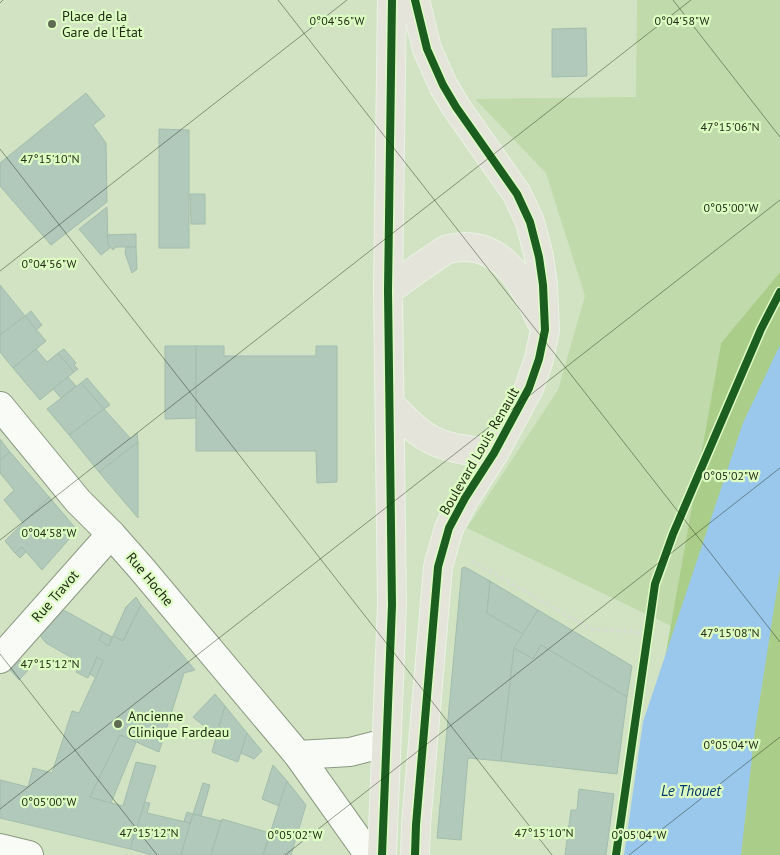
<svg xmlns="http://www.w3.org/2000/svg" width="780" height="855" font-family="'PT Sans',sans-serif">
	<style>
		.green { fill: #c0daab }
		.forest { fill: #aace8a }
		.water { fill: #9ac8ec }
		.building { fill: #b1c9ba; stroke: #a3bcac }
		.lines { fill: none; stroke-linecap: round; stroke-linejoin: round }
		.minor-casing { stroke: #8b9880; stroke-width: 30 }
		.major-casing { stroke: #eaf2e4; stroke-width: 30 }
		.path { stroke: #d6dcd1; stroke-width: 3; stroke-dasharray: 4 2.5; stroke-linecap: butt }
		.minor { stroke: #f8fbf6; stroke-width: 28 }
		.major { stroke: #e5e4db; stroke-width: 28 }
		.cycleway-casing { stroke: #defdc3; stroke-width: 11 }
		.cycleway { stroke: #1b5e20; stroke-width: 8 }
		.ticks { fill: none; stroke: #212c16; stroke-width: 1; stroke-opacity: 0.45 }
		.poi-dot { fill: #5f6c53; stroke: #defdc3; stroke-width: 2 }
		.labels { text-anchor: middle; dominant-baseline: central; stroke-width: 4.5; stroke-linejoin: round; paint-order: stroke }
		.poi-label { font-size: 14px; fill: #212c16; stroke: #defdc3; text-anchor: start }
		.street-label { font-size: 14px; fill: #212c16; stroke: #defdc3 }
		.water-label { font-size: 15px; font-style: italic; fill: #00396a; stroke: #defdc3 }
		.ticks-label { font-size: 12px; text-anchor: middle; fill: #212c16; stroke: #defdc3; stroke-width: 4.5; stroke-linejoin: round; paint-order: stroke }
	</style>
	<rect width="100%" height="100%" fill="#d1e3c3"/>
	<!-- green -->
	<path class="green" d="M637 0H780V272L721 343 671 626 467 528 558 390 585 296 546 173 475 99 636 97Z"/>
	<!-- forest -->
	<path class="forest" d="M780 272V855H630L721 343Z"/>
	<!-- water -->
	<path class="water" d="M780 345V570L755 730 741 855H624L643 722 743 423Z"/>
	<!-- building -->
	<g class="building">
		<path d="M586 28 587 76 552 77V29Z"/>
		<path d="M86 93 105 116 93 125 106 143 107 202 51 245 0 186V163Z"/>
		<path d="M159 129 189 130V248H159Z"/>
		<path d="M190 194H205V224H191Z"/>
		<path d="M107 207 108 244 110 248 101 255 79 229Z"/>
		<path d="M136 234V247H116L113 250 108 244 107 235Z"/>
		<path d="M126 247H136L137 269 132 273 125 253Z"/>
		<path d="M0 285 25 316 0 335Z"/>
		<path d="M31 311 42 325 36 330 25 316Z"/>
		<path d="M25 316 46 341 13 368 0 352V335Z"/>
		<path d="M165 346H196V418L165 419Z"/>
		<path d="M196 346H224V356H316V346H337V482L317 483 316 451H196Z"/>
		<path d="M36 349 47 362 58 353 74 372 40 400 13 368Z"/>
		<path d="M64 349 76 363 74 365 78 369 74 372 58 353Z"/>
		<path d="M68 377 76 386 61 398 53 389Z"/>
		<path d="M87 378 110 405 104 409 81 383Z"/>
		<path d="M81 383 104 409 69 435 47 409Z"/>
		<path d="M104 409 131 439 137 433 138 442 99 472 69 435Z"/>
		<path d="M0 439 10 452 0 460Z"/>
		<path d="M138 442V518L99 472Z"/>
		<path d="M10 452 49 497 23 523 4 500 14 490 0 473V460Z"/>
		<path d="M49 497 77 530 42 570 22 547 15 553 5 541Z"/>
		<path d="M22 547 26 552 20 558 15 553Z"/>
		<path d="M465 567 490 581 487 613 523 634 514 648 501 761 468 758 461 840 437 838 462 568Z"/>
		<path d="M490 581 538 610 523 634 487 613Z"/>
		<path d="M136 597 141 605 123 641 113 636 126 607Z"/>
		<path d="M141 605 195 670 184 673 159 752 120 735 90 797 123 806 136 762 156 766 130 849 0 818V780L28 787 33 768 52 773 72 711 79 713 103 661 97 657 88 678 76 672 81 663 46 643 39 634 62 609 103 632 99 640 109 646 113 636 123 641Z"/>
		<path d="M538 610 632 666 627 697 541 645 533 659 514 648Z"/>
		<path d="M103 632 112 637 109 646 99 640Z"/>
		<path d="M541 645 627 697 617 774 501 761 514 648 533 659Z"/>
		<path d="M97 657 103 661 96 678 90 674Z"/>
		<path d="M20 660 29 669 19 680 10 670Z"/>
		<path d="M215 694 225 706 216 736 193 717Z"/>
		<path d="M225 706 247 733 238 762 212 752Z"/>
		<path d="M247 733 262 751 254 759 241 753Z"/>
		<path d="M120 735 136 742 111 803 90 797Z"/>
		<path d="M273 765 287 781 279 806 262 799Z"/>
		<path d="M287 781 306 805 291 855H263Z"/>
		<path d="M203 783 210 785 201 816 193 814Z"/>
		<path d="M579 789 614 794 606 855H565L571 810H577Z"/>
		<path d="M145 802 150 803 147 813 190 823 181 855H152L130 849Z"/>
		<path d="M187 812 193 814 190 823 184 821Z"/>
		<path d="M193 814 221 821 211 855H181Z"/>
		<path d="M222 819 270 833 263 855H211Z"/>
	</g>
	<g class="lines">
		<!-- minor casing -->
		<g class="minor-casing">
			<g id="minor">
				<path d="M0 406 78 501 111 534 141 568 298 755 369 855"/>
				<path d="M0 659 111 534"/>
				<path d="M298 755 350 752 385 743"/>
				<path d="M0 848 29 855"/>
			</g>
		</g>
		<!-- major casing -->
		<g class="major-casing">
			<g id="major">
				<path d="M415 0 427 49 443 85 456 107 517 194 530 222 539 257 543 285 545 330 539 359 529 388 494 453 465 498 449 528 438 567 416 825 415 855"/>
				<path d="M388 291C403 279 419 268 435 257 439 255 444 250 448 249 499 237 523 280 540 319"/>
				<path d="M390 404C401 415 412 428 425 436 445 449 471 451 494 453"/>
				<path d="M382 855 392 605 388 291 392 0"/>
			</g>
		</g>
		<!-- path -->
		<path class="path" d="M472 561 591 629 648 633"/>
		<!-- minor -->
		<use href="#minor" class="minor"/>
		<!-- major -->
		<use href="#major" class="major"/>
		<!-- cycleway casing -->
		<g class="cycleway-casing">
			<g id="cycleway">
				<path d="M415 0 427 49 443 85 456 107 517 194 530 222 539 257 543 285 545 330 539 359 529 388 494 453 465 498 449 528 438 567 416 825 415 855"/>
				<path d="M382 855 392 605 388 291 392 0"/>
				<path d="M616 855 655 584 673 534 761 329 780 292"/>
			</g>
		</g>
		<!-- cycleway -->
		<use href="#cycleway" class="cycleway"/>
	</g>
	<!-- ticks -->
	<path class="ticks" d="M278 0 780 642M673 0 780 137M0 3 3 0M0 149 552 855M0 271 347 0M0 540 691 0M0 654 157 855M0 809 780 200M285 855 780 468M629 855 780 737"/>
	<!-- markers -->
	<g class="poi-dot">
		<circle cx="52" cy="24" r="5"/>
		<circle cx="118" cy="724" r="5"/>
	</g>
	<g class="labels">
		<!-- poi labels -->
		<g class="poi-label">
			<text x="62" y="16">Place de la<tspan x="62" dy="16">Gare de l'État</tspan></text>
			<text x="128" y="716">Ancienne<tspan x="128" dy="16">Clinique Fardeau</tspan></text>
		</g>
		<!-- street labels -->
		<g class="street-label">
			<text transform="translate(479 451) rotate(-60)">Boulevard Louis Renault</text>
			<text transform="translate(150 579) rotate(50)">Rue Hoche</text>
			<text transform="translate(55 596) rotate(-49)">Rue Travot</text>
		</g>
		<!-- water labels -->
		<g class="water-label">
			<text x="691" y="790">Le Thouet</text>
		</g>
	</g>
	<g class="ticks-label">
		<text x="337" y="25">0°04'56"W</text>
		<text x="682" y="25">0°04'58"W</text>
		<text x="730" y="131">47°15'06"N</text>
		<text x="50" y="163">47°15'10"N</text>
		<text x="731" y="212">0°05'00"W</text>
		<text x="49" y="268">0°04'56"W</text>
		<text x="731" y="480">0°05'02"W</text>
		<text x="49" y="537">0°04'58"W</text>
		<text x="730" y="637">47°15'08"N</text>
		<text x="50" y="668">47°15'12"N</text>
		<text x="731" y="749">0°05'04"W</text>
		<text x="49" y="806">0°05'00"W</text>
		<text x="149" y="837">47°15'12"N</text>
		<text x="544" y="837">47°15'10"N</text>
		<text x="295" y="839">0°05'02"W</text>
		<text x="639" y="839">0°05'04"W</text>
	</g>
</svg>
